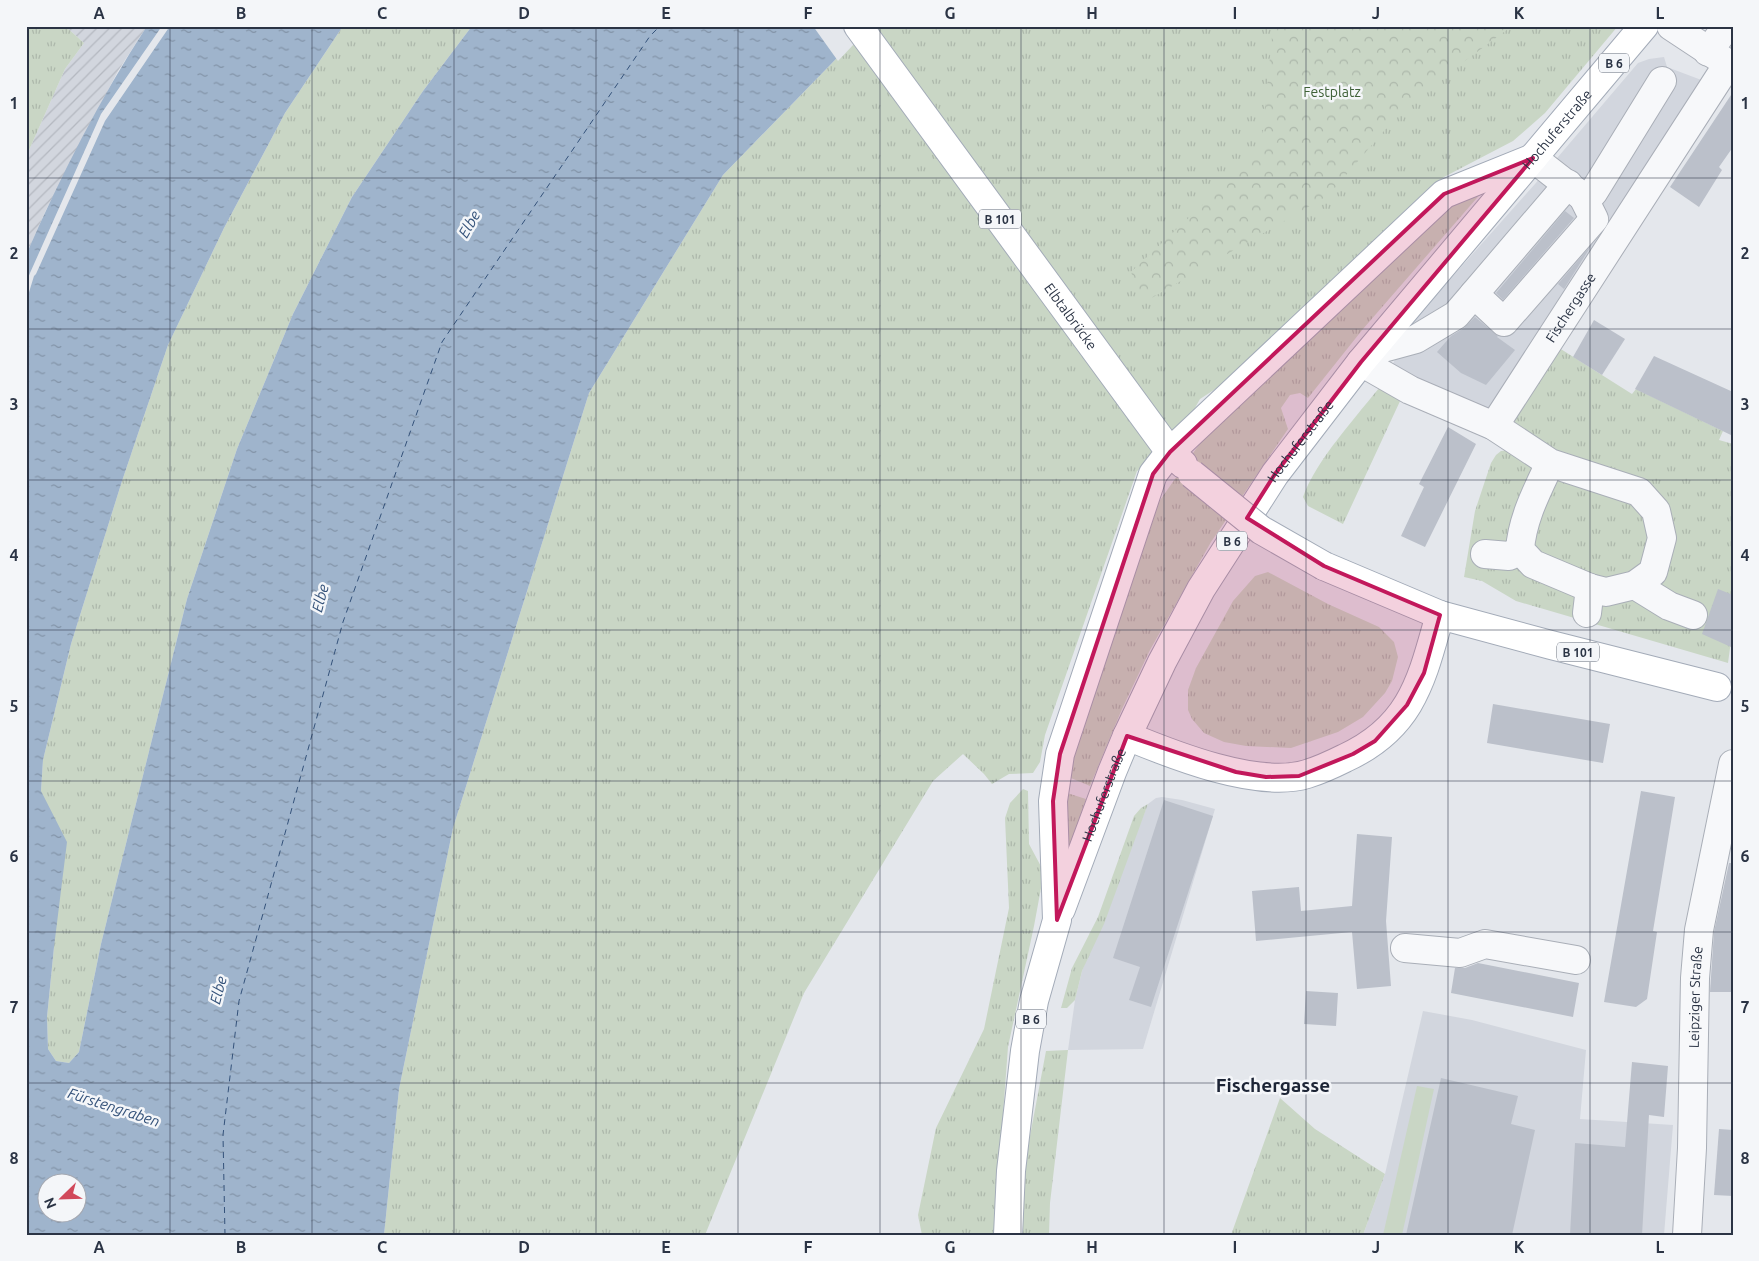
<svg xmlns="http://www.w3.org/2000/svg" width="1759" height="1261" font-family="Ubuntu,sans-serif">
	<style>
		.built { fill: #d2d6de }
		.industrial { fill: url(#industrial-furrows) }
		.grass { fill: url(#grass-tufts) }
		.park { fill: url(#park-crowns) }
		.pitch { fill: #c9d6c5 }
		.water { fill: url(#water-ripples); fill-rule: evenodd }
		.pier { fill: #e4e7ec }
		.lines { fill: none; stroke-linecap: round; stroke-linejoin: round }
		.ferry { stroke: #34527a; stroke-width: 1; stroke-dasharray: 6 5; stroke-linecap: butt }
		.building { fill: #bbc0ca }
		.minor-casing { stroke: #a9aeb7; stroke-width: 30 }
		.major-casing { stroke: #a3abb8; stroke-width: 30 }
		.minor { stroke: #f7f8fa; stroke-width: 28 }
		.major { stroke: #fff; stroke-width: 28 }
		.major-bridge-casing { stroke: #a3abb8; stroke-width: 30; stroke-linecap: butt }
		.major-bridge { stroke: #fff; stroke-width: 28 }
		.marked { fill: #c2185b; fill-opacity: 0.2; stroke: #c2185b; stroke-width: 4; stroke-linejoin: round }
		.grid { fill: none; stroke: #2b3445; stroke-width: 1; stroke-opacity: 0.55 }
		.labels { text-anchor: middle; dominant-baseline: central; stroke-width: 5; stroke-linejoin: round; paint-order: stroke }
		.shield { fill: #f4f6f9; stroke: #676e7b; stroke-width: 1 }
		.shield-label { font-size: 12px; font-weight: bold; fill: #2b3445 }
		.park-label { font-size: 14px; fill: #3f6138; stroke: #f4f6f9 }
		.street-label { font-size: 14px; fill: #2b3445; stroke: #f4f6f9 }
		.water-label { font-size: 15px; font-style: italic; fill: #34527a; stroke: #f4f6f9 }
		.district-label { font-size: 19px; font-weight: bold; fill: #1d2536; stroke: #f4f6f9 }
		.neatline { fill: none; stroke: #2b3445; stroke-width: 2 }
		.grid-label { font-size: 16px; text-anchor: middle; font-weight: bold; fill: #2b3445 }
	</style>
	<defs>
		<pattern id="industrial-furrows" width="10" height="10" patternUnits="userSpaceOnUse" patternTransform="scale(1.25)"><rect width="10" height="10" fill="#d2d6de"/><path d="M-1 1l2-2M0 10L10 0M9 11l2-2" fill="none" stroke="#b4b8c0"/></pattern>
		<pattern id="grass-tufts" width="24" height="20" patternUnits="userSpaceOnUse" patternTransform="scale(1.25)"><rect width="24" height="20" fill="#c9d6c5"/><path d="M3 7l-1-3M5 7V3M7 7l1-3M15 17l-1-3M17 17v-4M19 17l1-3" fill="none" stroke="#adb8ab"/></pattern>
		<pattern id="park-crowns" width="20" height="18" patternUnits="userSpaceOnUse" patternTransform="scale(1.25)"><rect width="20" height="18" fill="#c9d6c5"/><path d="M2 6a3 3 0 1 1 6 0M12 15a3 3 0 1 1 6 0" fill="none" stroke="#adb8ab"/></pattern>
		<pattern id="water-ripples" width="26" height="14" patternUnits="userSpaceOnUse" patternTransform="scale(1.25)"><rect width="26" height="14" fill="#9fb4cc"/><path d="M2 4q2-2 4 0t4 0M15 11q2-2 4 0t4 0" fill="none" stroke="#8293a7"/></pattern>
	</defs>
	<rect width="100%" height="100%" fill="#e4e7ec"/>
	<!-- built -->
	<g class="built">
		<path d="M1664 57 1667 67 1704 81 1488 417 1392 366 1412 322 1535 184 1638 63 1649 59Z"/>
		<path d="M1162 797 1182 800 1215 809 1143 1049 1068 1050 1075 1000 1082 971 1148 804 1156 798Z"/>
		<path d="M1423 1011 1472 1020 1586 1050 1580 1119 1673 1125 1664 1235H1363L1385 1174Z"/>
	</g>
	<!-- industrial -->
	<path class="industrial" d="M65 26H147L118 71 46 210 26 255V157L65 69 84 43Z"/>
	<!-- grass -->
	<g class="grass">
		<path d="M26 26H65L84 43 65 69 26 157Z"/>
		<path d="M343 26H472L423 91 352 197 293 314 237 449 187 599 101 944 79 1052 69 1063 56 1061 48 1049 47 1017 54 947 41 791 43 760 71 644 122 481 168 345 224 228 285 113Z"/>
		<path d="M868 26H1618L1545 113 1513 141 1444 177 1432 185 1220 386 1200 399 1170 452 1137 471 1045 735 1040 762 1033 773 1009 774 992 784 984 774 963 754 933 781 804 993 705 1235H384L399 1089 453 828 589 393 723 175Z"/>
		<path d="M1483 191 1363 329 1308 398 1300 393 1290 395 1281 408 1288 429 1211 542 1150 650 1122 709 1090 786 1066 776 1156 506 1205 436 1223 421 1464 195Z"/>
		<path d="M1556 346 1632 394 1636 389 1723 431 1719 440 1733 444V626L1728 663 1516 601 1482 581 1464 577 1475 511 1491 463 1496 455 1501 451 1512 450 1516 429 1513 420Z"/>
		<path d="M1383 383 1401 399 1343 524 1308 506 1303 497C1316 460 1358 415 1383 383Z"/>
		<path d="M1268 572 1328 604 1379 627 1394 642 1398 657 1392 681 1385 693 1363 717 1338 732 1291 748 1246 746 1224 742 1204 733 1192 719 1188 710V690L1196 668 1233 601 1255 576Z"/>
		<path d="M1023 789 1028 791 1029 844 1044 872 1034 926 1008 1047 994 1235H922L918 1215 936 1128 984 1029 1009 908 1005 818 1010 803Z"/>
		<path d="M1064 792 1086 799 1068 854Z"/>
		<path d="M1148 804 1104 924 1082 971 1075 1000 1067 1008H1061L1072 968 1098 917 1134 816 1141 808Z"/>
		<path d="M1068 1050 1050 1203 1049 1235H1019L1020 1189 1046 1051Z"/>
		<path d="M1280 1098 1315 1129 1385 1174 1363 1235H1231Z"/>
	</g>
	<!-- park -->
	<path class="park" d="M1273 26H1512L1407 104 1329 195 1143 303 1131 272 1261 150Z"/>
	<!-- pitch -->
	<path class="pitch" d="M1417 1086 1434 1089 1402 1235H1383Z"/>
	<!-- water -->
	<path class="water" d="M147 26H343L285 113 224 228 168 345 122 481 71 644 43 760 41 791 67 842 54 947 47 1017 48 1049 56 1061 69 1063 79 1052 101 944 187 599 237 449 293 314 352 197 423 91 472 26H868L723 175 589 393 453 828 399 1089 384 1235H26V255C61 175 99 100 147 26ZM48 1184H78V1214H48Z"/>
	<!-- pier -->
	<g class="pier">
		<path d="M162 26H170L105 121 36 274 34 276 26 302V283L30 273 101 114Z"/>
		<path d="M813 26H871L838 61Z"/>
	</g>
	<g class="lines">
		<!-- ferry -->
		<path class="ferry" d="M225 1235 223 1135 239 1001 343 622 442 342 650 36 660 26"/>
	</g>
	<!-- building -->
	<g class="building">
		<path d="M1733 92V147L1719 167 1722 170 1699 207 1670 187Z"/>
		<path d="M1565 211 1574 218 1503 300 1496 293Z"/>
		<path d="M1593 243 1564 289 1558 284Z"/>
		<path d="M1475 317 1498 336 1497 337 1515 350 1486 385 1461 373 1437 352 1451 336 1464 328Z"/>
		<path d="M1594 320 1625 339 1602 375 1573 357Z"/>
		<path d="M1654 356 1733 392V436L1635 389Z"/>
		<path d="M1448 427 1476 444 1425 547 1401 536 1424 487 1419 484Z"/>
		<path d="M1718 589 1733 595 1731 647 1702 634Z"/>
		<path d="M1493 704 1610 724 1603 763 1487 743Z"/>
		<path d="M1641 791 1675 797 1653 931 1657 932 1647 999 1636 1007 1604 1002Z"/>
		<path d="M1164 800 1213 816 1151 1007 1129 1000 1140 967 1113 958Z"/>
		<path d="M1357 834 1392 837 1386 921 1391 986 1357 989 1352 932 1256 941 1252 891 1299 887 1301 911 1352 906Z"/>
		<path d="M1729 863H1733V992H1710L1714 932Z"/>
		<path d="M1478 963 1579 983 1573 1017 1451 993 1455 968H1465Z"/>
		<path d="M1306 991 1338 993 1336 1026 1304 1024Z"/>
		<path d="M1632 1062 1668 1066 1664 1117 1649 1115 1642 1235H1570L1575 1143 1625 1147Z"/>
		<path d="M1441 1078 1518 1096 1511 1124 1535 1130 1512 1235H1406Z"/>
		<path d="M1719 1129 1733 1130V1196L1714 1195Z"/>
	</g>
	<g class="lines">
		<!-- minor casing -->
		<g class="minor-casing">
			<g id="minor">
				<path d="M1671 26 1733 67"/>
				<path d="M1708 52 1727 26"/>
				<path d="M1533 158 1583 197 1593 193 1662 81"/>
				<path d="M1568 184 1474 294 1504 322 1594 219 1583 197"/>
				<path d="M1372 351 1416 339 1456 315 1474 294"/>
				<path d="M1361 362 1410 390 1494 426 1550 463 1639 492 1656 511 1662 538 1653 572 1635 585 1606 592 1590 588 1533 564 1520 550C1522 519 1537 491 1550 463"/>
				<path id="s1" d="M1494 426 1728 64"/>
				<path d="M1485 554 1509 556 1520 550"/>
				<path d="M1635 585 1669 606 1693 615"/>
				<path d="M1587 613 1590 588"/>
				<path d="M1405 948 1460 953 1485 944 1576 960"/>
				<path id="s2" d="M1687 1235 1692 1148 1695 978 1699 930 1733 764"/>
			</g>
		</g>
		<!-- major casing -->
		<g class="major-casing">
			<g id="major">
				<path id="s3" d="M858 26 1170 452 1183 464"/>
				<path d="M1324 566 1440 615 1551 645 1717 687"/>
				<path d="M1127 736C1173 755 1258 789 1307 774 1320 770 1333 764 1345 758 1371 746 1393 729 1408 704 1424 677 1431 646 1440 615"/>
				<path id="s4" d="M1061 909 1112 772 1127 736 1162 662 1201 589 1275 474 1361 362 1644 26"/>
				<path d="M1008 1235 1011 1171 1025 1051 1034 1001 1057 920 1053 801 1060 754 1153 474 1170 452 1444 194 1533 158"/>
			</g>
		</g>
		<!-- minor -->
		<use href="#minor" class="minor"/>
		<!-- major -->
		<use href="#major" class="major"/>
		<!-- major-bridge casing -->
		<g class="major-bridge-casing">
			<path id="major-bridge" d="M1192 474 1261 530 1324 566"/>
		</g>
		<!-- major-bridge -->
		<use href="#major-bridge" class="major-bridge"/>
	</g>
	<!-- marked area -->
	<path class="marked" d="M1533 158 1361 362 1275 474 1247 518 1324 566 1440 615 1424 673 1407 705 1375 741 1353 754 1299 776 1266 777 1236 772 1127 736 1057 920 1053 801 1060 754 1153 474 1170 452 1444 194Z"/>
	<!-- grid -->
	<path class="grid" d="M170 26V1235M312 26V1235M454 26V1235M596 26V1235M738 26V1235M880 26V1235M1021 26V1235M1164 26V1235M1306 26V1235M1448 26V1235M1590 26V1235M26 178H1733M26 329H1733M26 480H1733M26 630H1733M26 781H1733M26 932H1733M26 1083H1733"/>
	<g class="labels">
		<!-- shield labels -->
		<g class="shield">
			<rect x="1599" y="53.5" width="30" height="19" rx="4"/>
			<rect x="979" y="209.5" width="42" height="19" rx="4"/>
			<rect x="1217" y="531.5" width="30" height="19" rx="4"/>
			<rect x="1557" y="642.5" width="42" height="19" rx="4"/>
			<rect x="1016" y="1009.5" width="30" height="19" rx="4"/>
		</g>
		<g class="shield-label">
			<text x="1614" y="63">B 6</text>
			<text x="1000" y="219">B 101</text>
			<text x="1232" y="541">B 6</text>
			<text x="1578" y="652">B 101</text>
			<text x="1031" y="1019">B 6</text>
		</g>
		<!-- park labels -->
		<g class="park-label">
			<text x="1332" y="92">Festplatz</text>
		</g>
		<!-- street labels -->
		<g class="street-label">
			<text stroke="none"><textPath href="#s4" startOffset="932">Hochuferstraße</textPath></text>
			<text stroke="none"><textPath href="#s1" startOffset="141">Fischergasse</textPath></text>
			<text stroke="none"><textPath href="#s3" startOffset="360">Elbtalbrücke</textPath></text>
			<text stroke="none"><textPath href="#s4" startOffset="528">Hochuferstraße</textPath></text>
			<text stroke="none"><textPath href="#s4" startOffset="122">Hochuferstraße</textPath></text>
			<text stroke="none"><textPath href="#s2" startOffset="238">Leipziger Straße</textPath></text>
		</g>
		<!-- water labels -->
		<g class="water-label">
			<text transform="translate(469 224) rotate(-60)">Elbe</text>
			<text transform="translate(320 598) rotate(-75)">Elbe</text>
			<text transform="translate(218 990) rotate(-75)">Elbe</text>
			<text transform="translate(114 1107) rotate(18)">Fürstengraben</text>
		</g>
		<!-- district labels -->
		<g class="district-label">
			<text x="1273" y="1085">Fischergasse</text>
		</g>
	</g>
	<!-- border -->
	<rect width="1759" height="1261" fill="none" stroke="#f4f6f9" stroke-width="55"/>
	<!-- north arrow -->
	<g transform="translate(62 1198) rotate(247)"><circle r="24" fill="#f4f6f9" stroke="#a4a8b1"/>
	<path d="M0-4L9 19L0 12L-9 19Z" fill="#d1495b"/>
	<text y="-8" font-size="14" font-weight="bold" text-anchor="middle" fill="#2b3445">N</text>
	</g>
	<rect x="28" y="28" width="1704" height="1206" class="neatline"/>
	<g class="grid-label">
		<text x="99" y="19">A</text>
		<text x="241" y="19">B</text>
		<text x="382" y="19">C</text>
		<text x="524" y="19">D</text>
		<text x="666" y="19">E</text>
		<text x="808" y="19">F</text>
		<text x="950" y="19">G</text>
		<text x="1092" y="19">H</text>
		<text x="1235" y="19">I</text>
		<text x="1376" y="19">J</text>
		<text x="1519" y="19">K</text>
		<text x="1660" y="19">L</text>
		<text x="14" y="109">1</text>
		<text x="1745" y="109">1</text>
		<text x="14" y="259">2</text>
		<text x="1745" y="259">2</text>
		<text x="14" y="410">3</text>
		<text x="1745" y="410">3</text>
		<text x="14" y="561">4</text>
		<text x="1745" y="561">4</text>
		<text x="14" y="712">5</text>
		<text x="1745" y="712">5</text>
		<text x="14" y="862">6</text>
		<text x="1745" y="862">6</text>
		<text x="14" y="1013">7</text>
		<text x="1745" y="1013">7</text>
		<text x="14" y="1164">8</text>
		<text x="1745" y="1164">8</text>
		<text x="99" y="1253">A</text>
		<text x="241" y="1253">B</text>
		<text x="382" y="1253">C</text>
		<text x="524" y="1253">D</text>
		<text x="666" y="1253">E</text>
		<text x="808" y="1253">F</text>
		<text x="950" y="1253">G</text>
		<text x="1092" y="1253">H</text>
		<text x="1235" y="1253">I</text>
		<text x="1376" y="1253">J</text>
		<text x="1519" y="1253">K</text>
		<text x="1660" y="1253">L</text>
	</g>
</svg>
